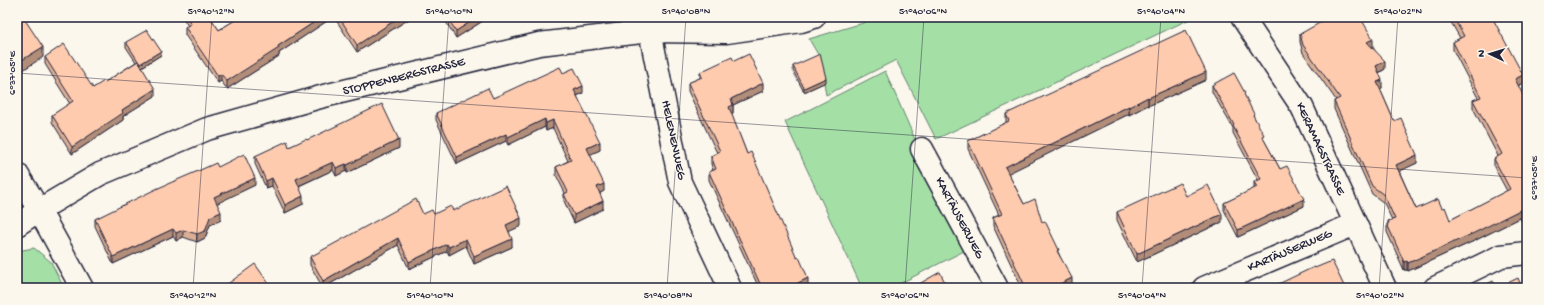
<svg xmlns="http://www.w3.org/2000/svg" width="1544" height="305" font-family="'Gochi Hand',sans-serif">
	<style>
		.green { fill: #a4e0a6; stroke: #638170 }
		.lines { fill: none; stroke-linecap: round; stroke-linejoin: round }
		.minor-casing { stroke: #22223b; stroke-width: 25 }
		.minor { stroke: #fbf7ec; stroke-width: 22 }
		.wall { fill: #daaf96; stroke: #22223b }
		.shaded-wall { fill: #b28e7a; stroke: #22223b }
		.building { fill: #fecbaf; stroke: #22223b }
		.ticks { fill: none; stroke: #22223b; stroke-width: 1; stroke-opacity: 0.45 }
		.labels { text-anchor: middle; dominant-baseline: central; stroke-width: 3; stroke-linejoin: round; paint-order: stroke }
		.street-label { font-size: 13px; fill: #22223b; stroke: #fbf7ec }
		.neatline { fill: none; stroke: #22223b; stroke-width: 1.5 }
		.ticks-label { font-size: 10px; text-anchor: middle; fill: #22223b }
	</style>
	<rect width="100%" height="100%" fill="#fbf7ec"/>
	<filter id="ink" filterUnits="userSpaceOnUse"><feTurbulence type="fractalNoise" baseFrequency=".025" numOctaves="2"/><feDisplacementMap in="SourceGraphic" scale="8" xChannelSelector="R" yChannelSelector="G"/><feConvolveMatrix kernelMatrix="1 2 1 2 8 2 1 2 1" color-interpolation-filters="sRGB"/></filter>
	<g filter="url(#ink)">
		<!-- green -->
		<g class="green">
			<path d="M876 17H1194L936 139 896 60 826 95 820 58 809 39 863 23Z"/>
			<path d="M885 71 964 251 891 288H862L785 122Z"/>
			<path d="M34 248 51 262 64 288H17V251Z"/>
		</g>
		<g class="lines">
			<!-- minor casing -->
			<g class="minor-casing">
				<g id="minor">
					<path d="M1242 17 1302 107 1385 288"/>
					<path d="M650 31 680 182 730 288"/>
					<path d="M922 149 997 288"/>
					<path d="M17 174 39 210 82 288"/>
					<path d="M17 225 39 210 100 174 207 129 324 96 539 44 650 31 727 32 801 21 814 17"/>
					<path d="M1204 288 1355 224"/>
					<path d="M1435 288 1501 256 1527 253"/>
				</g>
			</g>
			<!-- minor -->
			<use href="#minor" class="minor"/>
		</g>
		<!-- wall -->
		<g class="wall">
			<path d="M183 17H210L219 30 240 17H333L279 53V56L227 89 221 81 218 83 185 35V27L188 26 183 18Z"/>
			<path d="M334 17H412L357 52Z"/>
			<path d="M443 17H489L456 38Z"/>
			<path d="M1448 17H1492L1523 83 1518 86 1527 103 1522 222 1520 218 1474 241 1408 271 1407 270H1404L1387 232V224H1388V221L1392 220 1384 203 1372 194 1334 109V101L1336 100 1303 53 1300 42V34L1373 47 1385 69 1379 73 1382 88 1380 89 1394 121 1417 163 1399 171 1416 209 1442 208 1450 220 1507 191 1494 167V159L1498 156 1473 108V100L1478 98 1453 50V42L1460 38Z"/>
			<path d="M126 42 161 55 142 67 155 96 123 116V120L72 154 52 122V115L70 104 45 64V57L93 88 105 82 136 62 126 47Z"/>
			<path d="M734 61 763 91 733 105V113L731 114 747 154 808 286 804 288H759L709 180V172L713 170 711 164V156L717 153 688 91V83L700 78V72Z"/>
			<path d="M793 66 826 82 804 92 793 71Z"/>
			<path d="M563 73 583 93 577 96 600 150 590 154 604 191 600 193 603 209 574 223 564 201V194L565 193 556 175V167L568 161 553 128 546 131 545 127 508 145 506 141 457 164 436 120V113L493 98Z"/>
			<path d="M1206 80 1148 106V105L1129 115V114L1008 173 1024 204 1042 222 1059 254 1072 286 1069 288H1022L993 226V218L999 215 968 149V141L1006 123V114Z"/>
			<path d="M1212 85 1245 96 1264 140 1280 169 1304 206 1238 237 1224 210V203L1254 189V182L1258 180 1233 133V128L1212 92Z"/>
			<path d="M307 140 399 148 347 173 346 171 336 176 333 170 299 186 303 204 285 213 272 186 266 188 255 164V156L289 147Z"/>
			<path d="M218 167 255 185 216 203 221 220 210 225 205 238 197 242 183 237 176 241 173 236 113 264 95 226V219Z"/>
			<path d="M1186 196 1222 222 1137 262 1117 220V212Z"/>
			<path d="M453 211 521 226 509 231 512 247 474 264 466 246 449 255 447 251 409 269 398 245 323 288 310 265V257L423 214H434Z"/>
		</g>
		<!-- shaded-wall -->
		<g class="shaded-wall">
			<path d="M322 17H333L279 53V56L227 89V81L278 46Z"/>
			<path d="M400 17H412L357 52V45Z"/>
			<path d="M478 17H489L456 38V31Z"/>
			<path d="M1373 39V47L1367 50V42Z"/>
			<path d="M43 47V57L17 74V63Z"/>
			<path d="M161 51V55L140 68V64Z"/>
			<path d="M1385 61V69L1376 74V66Z"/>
			<path d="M1206 72V80L1148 106V98Z"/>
			<path d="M221 74V81L218 83V76Z"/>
			<path d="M1523 75V83L1515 87V79Z"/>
			<path d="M826 78V82L804 92V88Z"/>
			<path d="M1382 80V88L1377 90V82Z"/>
			<path d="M763 83V91L733 105V113L729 115V107L731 99Z"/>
			<path d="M583 86V93L574 97V90Z"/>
			<path d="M155 89V96L123 116V120L72 154V147L122 110Z"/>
			<path d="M1148 97V105L1129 115V107Z"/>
			<path d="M1129 106V114L1005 175V167Z"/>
			<path d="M545 119V127L508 145V137Z"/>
			<path d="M553 120V128L546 131V123Z"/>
			<path d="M506 134V141L457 164V157Z"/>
			<path d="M399 140V148L347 173V165Z"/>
			<path d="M600 142V150L587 156V148Z"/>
			<path d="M1417 155V163L1396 173V165Z"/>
			<path d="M333 162V170L296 187V179Z"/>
			<path d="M346 164V171L336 176V168Z"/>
			<path d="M255 178V185L214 205V197Z"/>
			<path d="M272 178V186L266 188V181Z"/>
			<path d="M604 184V191L597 195V187Z"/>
			<path d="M303 196V204L285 213V205Z"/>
			<path d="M1304 199V206L1238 237V230Z"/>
			<path d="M603 201V209L574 223V215Z"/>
			<path d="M1520 210V218L1474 241 1408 271V263Z"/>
			<path d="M1527 211V219L1522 222V214Z"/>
			<path d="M221 212V220L210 225 205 238 197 242V234L210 217Z"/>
			<path d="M1222 214V222L1137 262V254Z"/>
			<path d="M521 218V226L506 233V225Z"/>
			<path d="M173 229V236L113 264V257Z"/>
			<path d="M183 230V237L176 241V233Z"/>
			<path d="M398 238V245L323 288V281Z"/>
			<path d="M466 239V246L449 255V247Z"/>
			<path d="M512 239V247L474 264V256Z"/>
			<path d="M447 244V251L409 269V262Z"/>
			<path d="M1407 261V270H1404V262Z"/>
			<path d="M808 278V286L804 288H796V284Z"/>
			<path d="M1072 278V286L1069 288H1052Z"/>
		</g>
		<!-- building -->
		<g class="building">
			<path d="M17 17H23L43 47 17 63Z"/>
			<path d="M187 17H210L219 30 240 17H322L278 46 279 48 227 81 221 74 218 76 185 27 191 24Z"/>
			<path d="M339 17H400L357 45Z"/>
			<path d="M447 17H478L456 31Z"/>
			<path d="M1330 17H1360L1373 39 1367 42 1385 61 1376 66 1382 80 1377 82 1394 121 1401 118 1417 155 1396 165 1416 209 1438 199 1442 208 1445 207 1450 220 1510 189 1494 159 1502 154 1473 100 1481 97 1453 42 1464 36 1453 17H1492L1523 75 1515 79 1527 103V211L1522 214 1520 210 1474 233 1408 263 1407 261 1404 262 1387 224 1389 223 1388 221 1395 219 1384 195 1372 186 1334 101 1340 98 1303 45 1300 34Z"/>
			<path d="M147 30 161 51 140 64 126 42Z"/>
			<path d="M1186 30 1206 72 1148 98V97L1129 107V106L1005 167 1024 204 1035 199 1042 222 1045 221 1059 250 1057 251 1072 278 1052 288H1026L993 218 1002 214 968 141 1009 121 1006 114Z"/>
			<path d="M64 44 93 88 104 81 105 82 138 61 155 89 122 110 123 113 72 147 52 115 73 101 45 57Z"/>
			<path d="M749 54 763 83 731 99 733 105 729 107 747 154 751 152 797 258 799 257 808 278 796 284 798 288H762L709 172 716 169 711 156 720 151 688 83 702 77 700 72 732 57 734 61Z"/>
			<path d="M820 54 826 78 804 88 793 66Z"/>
			<path d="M560 67 563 73 574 68 583 86 574 90 600 142 587 148 604 184 597 187 603 201 574 215 564 194 568 192 556 167 571 160 553 120 546 123 545 119 508 137 506 134 457 157 436 113 488 88 493 98Z"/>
			<path d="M1234 73 1245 93 1244 94 1254 114 1253 115 1264 135 1262 136 1280 169 1287 166 1304 199 1238 230 1224 203 1257 187 1254 182 1261 179 1233 126 1234 125 1212 85Z"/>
			<path d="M382 104 399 140 347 165 346 164 336 168 333 162 296 179 303 196 285 205 272 178 266 181 255 156 287 141 289 147 306 139 307 140Z"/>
			<path d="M244 154 255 178 214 197 221 212 210 217 205 231 197 234 183 230 176 233 173 229 113 257 95 219 156 189 198 171 216 163 218 167Z"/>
			<path d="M1180 183 1186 196 1208 185 1222 214 1137 254 1117 212Z"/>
			<path d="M506 186 521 218 506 225 512 239 474 256 466 239 449 247 447 244 409 262 398 238 323 281 310 257 416 199 423 214 432 210 434 214 451 206 453 211Z"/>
			<path d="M1332 261 1345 288H1270L1314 267 1315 268Z"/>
			<path d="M255 264 272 288H222Z"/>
			<path d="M940 272 946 285 951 283 953 288H921L919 284Z"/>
			<path d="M1518 278 1522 288H1479L1493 281 1497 288Z"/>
			<path d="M1462 286 1463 288H1457Z"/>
		</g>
	</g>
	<!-- ticks -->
	<path class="ticks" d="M17 73 1527 178M193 288 212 17M430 288 449 17M667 288 686 17M905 288 924 17M1142 288 1161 17M1379 288 1398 17"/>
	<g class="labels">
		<!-- street labels -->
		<g class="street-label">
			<text transform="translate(404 77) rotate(-14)">STOPPENBERGSTRASSE</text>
			<text transform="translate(673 140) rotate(78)">HELENENWEG</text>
			<text transform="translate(1320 149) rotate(65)">KERAMAGSTRASSE</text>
			<text transform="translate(959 218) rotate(62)">KARTÄUSERWEG</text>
			<text transform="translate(1290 251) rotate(-23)">KARTÄUSERWEG</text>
		</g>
	</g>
	<!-- margin -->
	<rect width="1544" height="305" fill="none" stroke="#fbf7ec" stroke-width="44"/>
	<!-- north arrow -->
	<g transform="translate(1490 54) rotate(274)" stroke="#fbf7ec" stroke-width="3" paint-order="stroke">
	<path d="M0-3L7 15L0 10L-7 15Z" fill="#22223b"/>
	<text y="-6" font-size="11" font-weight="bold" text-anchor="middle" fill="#22223b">N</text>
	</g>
	<rect x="22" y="22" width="1500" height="261" class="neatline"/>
	<g class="ticks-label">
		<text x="211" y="14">51°40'12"N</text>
		<text x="449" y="14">51°40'10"N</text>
		<text x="686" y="14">51°40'08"N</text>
		<text x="923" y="14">51°40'06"N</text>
		<text x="1161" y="14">51°40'04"N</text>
		<text x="1398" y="14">51°40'02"N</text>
		<text transform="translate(11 73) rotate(-90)" y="4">6°37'05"E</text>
		<text transform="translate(1533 178) rotate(-90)" y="4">6°37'05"E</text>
		<text x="193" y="298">51°40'12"N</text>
		<text x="430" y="298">51°40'10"N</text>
		<text x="668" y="298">51°40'08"N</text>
		<text x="905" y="298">51°40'06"N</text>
		<text x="1142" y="298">51°40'04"N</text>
		<text x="1380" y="298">51°40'02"N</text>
	</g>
</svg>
